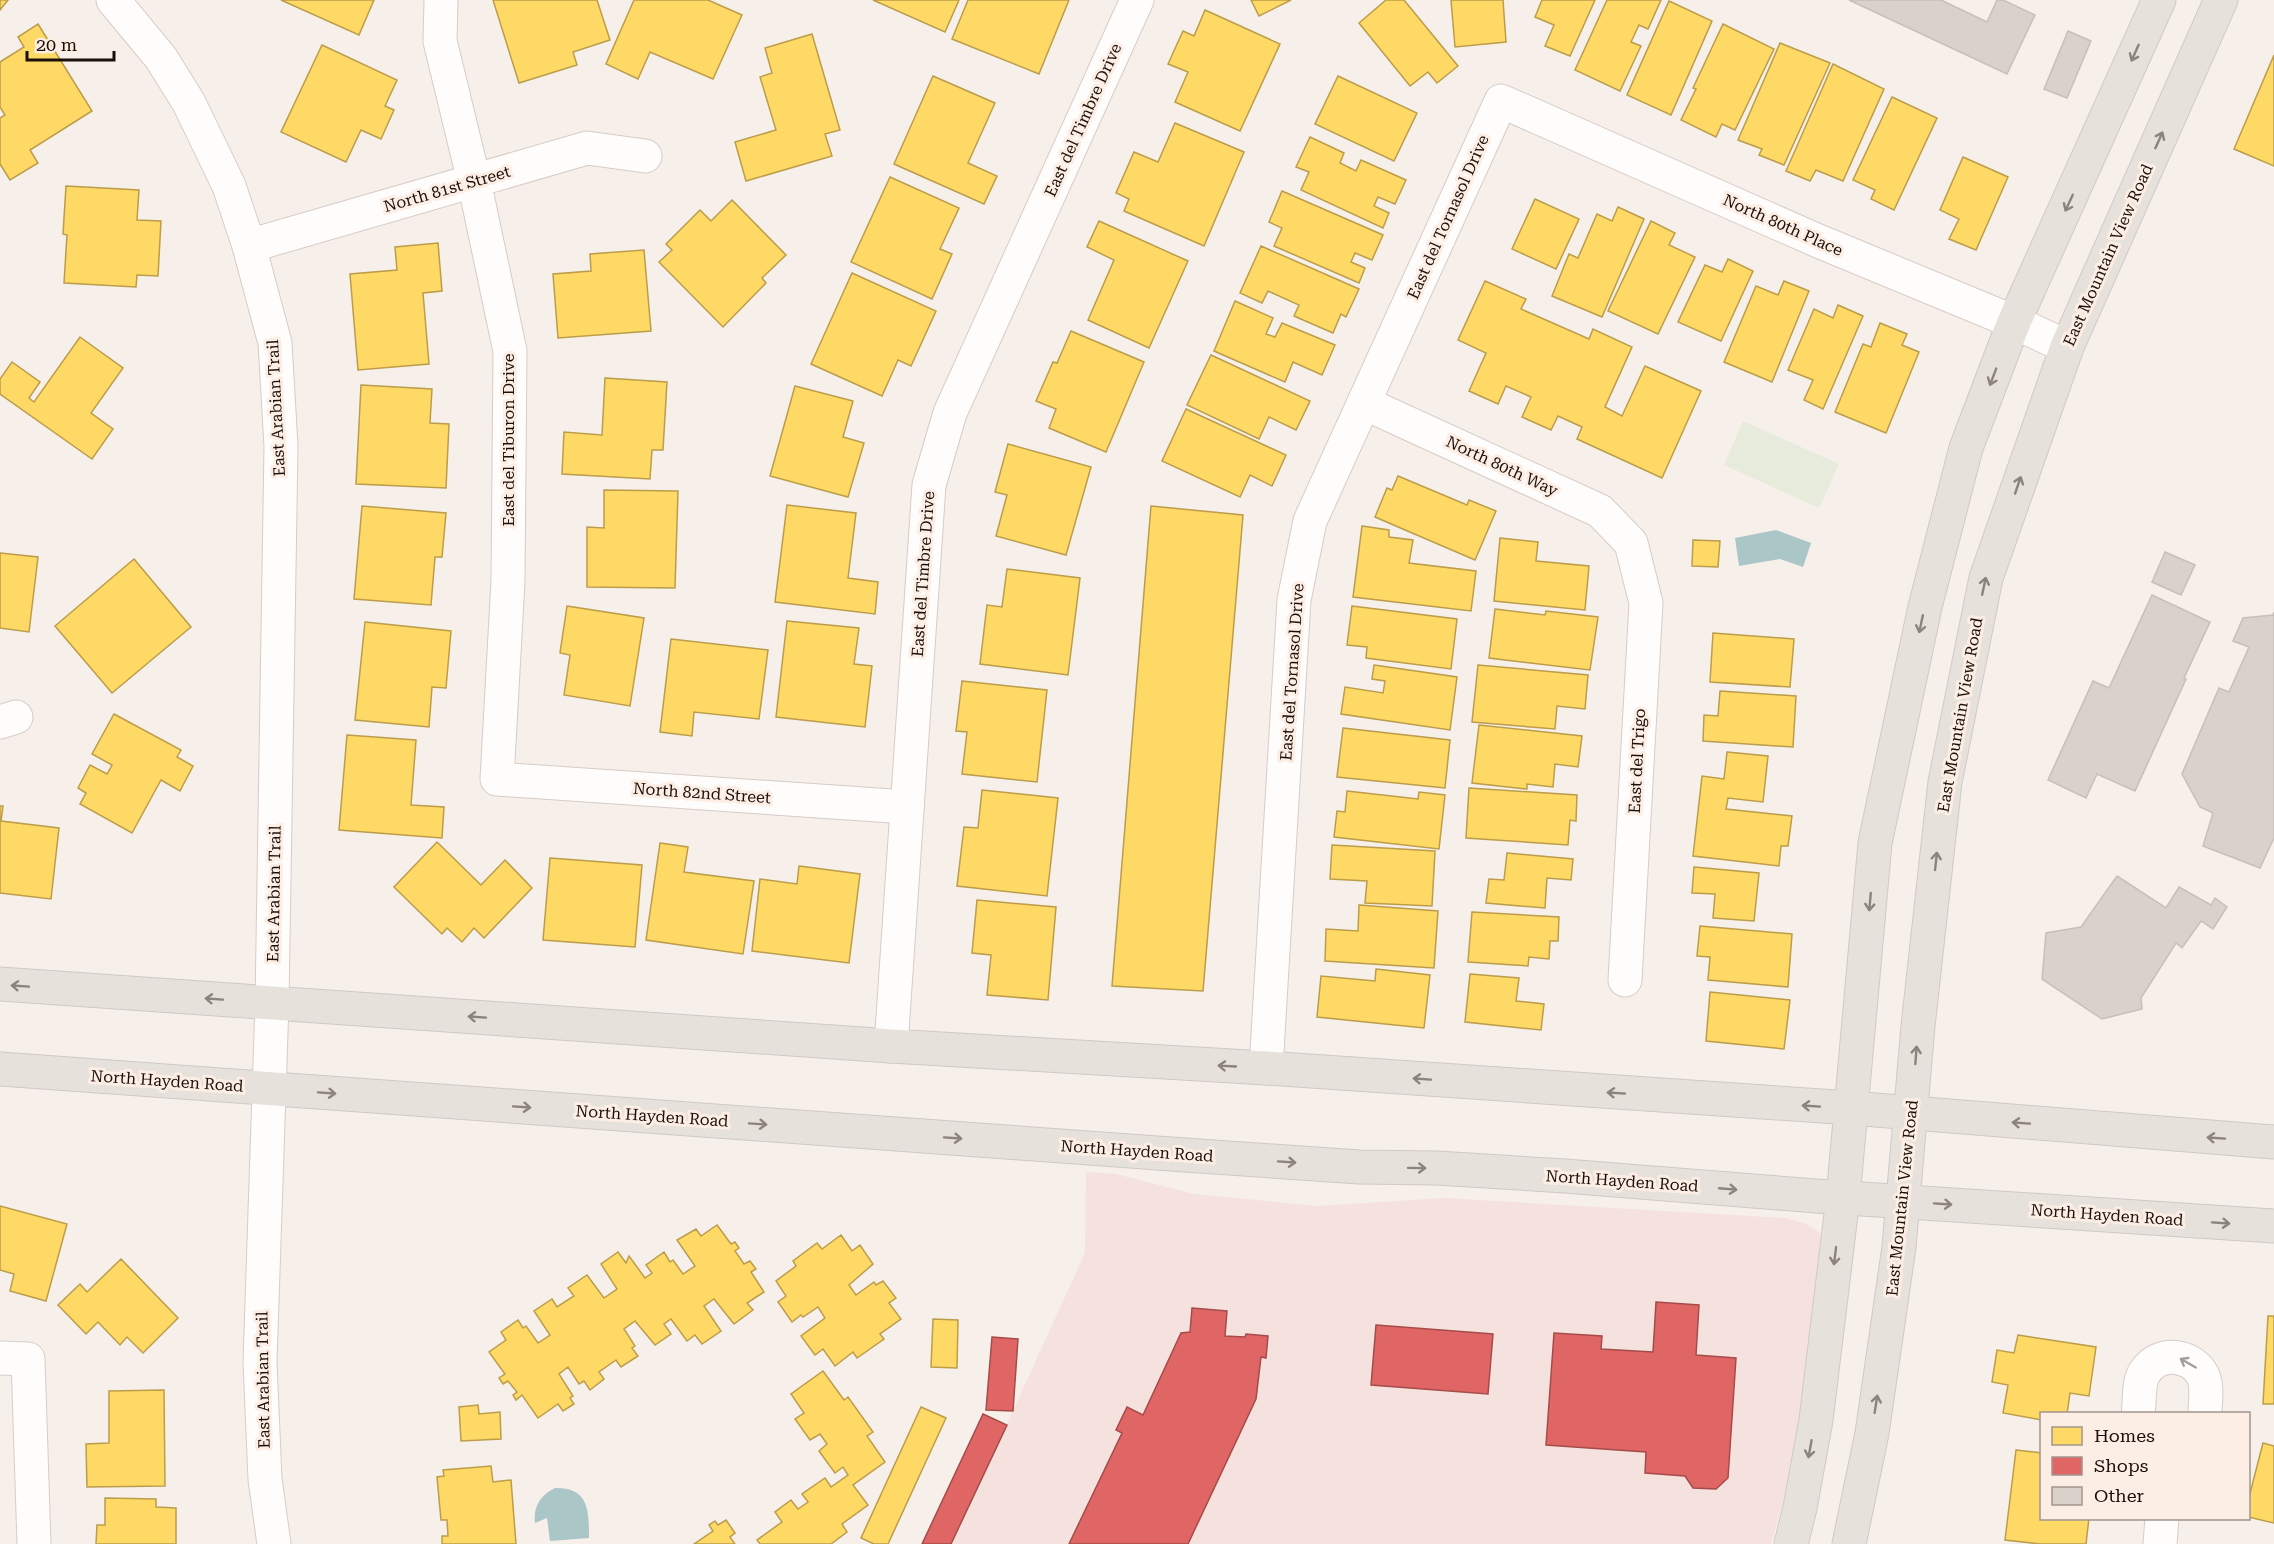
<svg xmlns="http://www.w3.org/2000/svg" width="2274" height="1544" font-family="'Roboto Serif',serif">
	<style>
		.commercial { fill: #f5e2df }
		.green { fill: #e6ebdc }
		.water { fill: #abc6c7 }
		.homes { fill: #ffd966; stroke: #bb9d4a; stroke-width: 1.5 }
		.shops { fill: #e06666; stroke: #a54c4a; stroke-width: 1.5 }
		.building { fill: #dad1ca; stroke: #c8bfb8; stroke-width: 1.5 }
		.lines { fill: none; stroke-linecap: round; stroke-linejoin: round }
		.minor-casing { stroke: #d7ccc6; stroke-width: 35 }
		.major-casing { stroke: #cecac7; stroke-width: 35 }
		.minor { stroke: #fefdfc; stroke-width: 33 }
		.major { stroke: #e6e1da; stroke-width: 33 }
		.oneway { stroke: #8b837c }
		.oneway2 { stroke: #a39e9b }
		.labels { text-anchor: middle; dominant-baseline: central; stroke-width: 6; stroke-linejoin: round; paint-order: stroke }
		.street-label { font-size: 16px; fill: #1b1009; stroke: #fceee5 }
	</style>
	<rect width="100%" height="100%" fill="#f7efea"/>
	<!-- commercial -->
	<path class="commercial" d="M1086 1172 1116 1174 1194 1194 1317 1206 1445 1198 1785 1218 1804 1223 1819 1232 1826 1251 1799 1417 1784 1499 1771 1544H952L1085 1253Z"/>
	<!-- green -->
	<path class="green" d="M1743 421 1839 464 1819 508 1724 465Z"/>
	<!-- water -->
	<g class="water">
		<path d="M1776 530 1811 543 1803 567 1780 559 1739 566 1735 538Z"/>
		<path d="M555 1488C589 1487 589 1511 589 1538L550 1541 547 1518 535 1523C533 1506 541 1495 555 1488Z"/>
	</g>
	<!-- homes -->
	<g class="homes">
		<path d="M0 0H8L0 10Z"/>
		<path d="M281 0H374L359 35Z"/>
		<path d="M493 0H597L610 40 573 52 577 65 519 83Z"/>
		<path d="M634 0H708L742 15 713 79 650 52 638 79 606 64Z"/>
		<path d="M873 0H959L945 32Z"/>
		<path d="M968 0H1069L1039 74 952 39Z"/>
		<path d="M1251 0H1291L1259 16Z"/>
		<path d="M1386 0H1404L1458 66 1437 83 1428 72 1410 86 1359 23Z"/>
		<path d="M1451 0H1503L1506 42 1455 47Z"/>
		<path d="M1542 0H1595L1570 56 1545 46 1554 25 1535 17Z"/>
		<path d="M1607 0H1661L1648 29 1639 25 1631 42 1641 46 1620 91 1575 70Z"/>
		<path d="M1669 1 1712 21 1671 115 1627 95Z"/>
		<path d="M1205 10 1280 44 1240 131 1175 102 1188 72 1168 64 1183 31 1194 36Z"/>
		<path d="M38 24 92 111 30 150 38 163 10 180 0 164V118L5 115 0 107V62L24 47 18 37Z"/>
		<path d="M1723 24 1774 49 1735 130 1722 124 1716 137 1681 120 1696 89 1693 88Z"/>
		<path d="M812 34 840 130 825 134 832 156 746 181 735 142 776 130 760 77 772 73 765 48Z"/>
		<path d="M1780 43 1830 63 1784 165 1759 155 1762 149 1738 140Z"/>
		<path d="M322 45 397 80 385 106 394 110 381 139 361 130 346 162 281 132Z"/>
		<path d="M2274 55V166L2234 149Z"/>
		<path d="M1833 64 1884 89 1843 181 1816 170 1810 181 1786 171Z"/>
		<path d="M933 76 995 103 968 163 997 176 984 204 894 164Z"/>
		<path d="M1338 76 1417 113 1394 161 1315 124Z"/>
		<path d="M1892 97 1937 118 1894 210 1871 199 1875 190 1853 180Z"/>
		<path d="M1175 123 1244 152 1204 246 1124 211 1129 199 1116 193 1134 152 1158 162Z"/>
		<path d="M1310 137 1344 153 1340 163 1356 171 1361 160 1406 180 1395 204 1378 197 1374 206 1389 213 1383 228 1301 190 1309 172 1296 167Z"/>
		<path d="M1963 157 2008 177 1976 250 1949 239 1959 219 1940 210Z"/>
		<path d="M890 177 959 208 940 249 952 254 932 299 851 262Z"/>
		<path d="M66 186 139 190 137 220 161 221 158 276 137 275 136 287 64 283 67 235 63 234Z"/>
		<path d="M1282 191 1383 235 1372 260 1355 253 1351 262 1365 268 1359 283 1274 246 1282 228 1269 222Z"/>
		<path d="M1535 199 1579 219 1556 269 1512 249Z"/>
		<path d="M732 200 786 255 762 278 766 283 723 327 659 262 672 250 666 244 700 210 711 221Z"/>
		<path d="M1618 207 1644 219 1602 317 1552 296 1569 254 1578 258 1597 214 1612 221Z"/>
		<path d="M1099 221 1188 261 1149 348 1088 320 1114 260 1087 247Z"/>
		<path d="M1651 221 1675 233 1669 245 1695 257 1658 334 1608 311Z"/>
		<path d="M438 243 442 291 423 293 429 364 358 370 350 274 397 270 395 247Z"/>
		<path d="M1261 246 1359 289 1346 317 1341 314 1333 333 1294 316 1299 305 1268 291 1262 303 1240 293Z"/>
		<path d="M644 250 651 331 558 338 553 274 591 271 590 254Z"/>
		<path d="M1728 259 1753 271 1721 341 1678 322 1705 265 1722 272Z"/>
		<path d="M852 273 936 311 911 366 898 360 882 396 811 364Z"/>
		<path d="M1485 281 1526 299 1521 309 1589 339 1593 329 1632 347 1605 407 1622 416 1645 366 1701 391 1662 478 1577 439 1582 427 1558 416 1551 430 1522 417 1531 397 1506 386 1498 404 1469 391 1486 353 1458 340Z"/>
		<path d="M1784 281 1809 291 1772 382 1724 362 1756 286 1778 295Z"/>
		<path d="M1235 301 1273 318 1266 334 1275 337 1282 323 1335 345 1322 375 1293 362 1285 382 1214 351Z"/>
		<path d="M1838 305 1863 316 1823 409 1804 400 1813 380 1788 370 1814 309 1833 318Z"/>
		<path d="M1880 323 1907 334 1902 345 1919 352 1886 433 1835 412 1863 344 1871 347Z"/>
		<path d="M1071 331 1144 362 1106 452 1049 428 1056 409 1036 401 1053 362 1057 363Z"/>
		<path d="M80 337 123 368 91 413 113 429 92 459 0 394V379L12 362 40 382 29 398 34 402Z"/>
		<path d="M1211 355 1310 401 1296 430 1269 417 1259 439 1187 405Z"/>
		<path d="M605 378 667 382 663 450H652L650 479 562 474 564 432 602 435Z"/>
		<path d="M361 385 432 389 430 423 449 424 446 488 356 484Z"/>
		<path d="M795 386 853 401 843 437 864 443 848 497 770 476Z"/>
		<path d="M1186 409 1286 455 1272 486 1250 475 1240 497 1162 461Z"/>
		<path d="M1008 444 1091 467 1066 555 996 536 1007 495 995 492Z"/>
		<path d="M1398 476 1467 505 1469 500 1496 511 1475 560 1375 517 1387 488 1392 490Z"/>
		<path d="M604 490 678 491 675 588 587 587V527L604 528Z"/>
		<path d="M787 505 856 513 848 578 878 582 875 614 775 602Z"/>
		<path d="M362 506 446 513 442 557H435L431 605 354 599Z"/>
		<path d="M1151 506 1243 515 1203 991 1112 986Z"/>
		<path d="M1362 526 1389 530V537L1413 540 1409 563 1476 571 1471 611 1353 597Z"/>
		<path d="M1500 538 1538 542 1536 561 1589 566 1585 610 1494 601Z"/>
		<path d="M1693 540 1720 541 1718 567 1692 566Z"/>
		<path d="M0 553 38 557 29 632 0 628Z"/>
		<path d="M134 559 191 627 112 693 55 626Z"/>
		<path d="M1007 569 1080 578 1068 675 980 664 987 605 1002 607Z"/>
		<path d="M567 606 644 618 630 706 564 695 570 655 560 653Z"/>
		<path d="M1352 606 1457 619 1451 669 1366 658 1367 647 1347 645Z"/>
		<path d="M1495 609 1545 615 1546 611 1598 617 1590 670 1489 658Z"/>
		<path d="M787 621 859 628 854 664 872 666 865 727 776 717Z"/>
		<path d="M365 622 451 631 446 688 432 687 429 727 355 720Z"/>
		<path d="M1713 633 1794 639 1790 687 1710 682Z"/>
		<path d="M671 639 768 650 759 719 694 712 692 736 660 732Z"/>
		<path d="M1374 665 1457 677 1450 730 1341 714 1345 687 1383 693 1385 681 1372 679Z"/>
		<path d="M1478 665 1588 675 1585 709 1557 706 1555 729 1472 722Z"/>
		<path d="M962 681 1047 690 1037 782 962 774 967 732 956 731Z"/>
		<path d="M1720 691 1796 696 1793 747 1703 741 1704 715 1718 716Z"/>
		<path d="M114 714 181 750 177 757 193 766 180 791 161 780 132 833 80 804 86 793 78 788 90 765 107 774 112 765 92 754Z"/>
		<path d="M1479 725 1582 736 1578 767 1555 764 1553 787 1527 784V789L1472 783Z"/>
		<path d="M1343 728 1450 740 1445 788 1337 777Z"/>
		<path d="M347 735 416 740 411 805 444 807 442 838 339 830Z"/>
		<path d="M1727 752 1768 756 1763 802 1728 798 1726 809 1792 816 1788 846H1781L1779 866 1693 856 1702 776 1724 779Z"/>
		<path d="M1469 788 1577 795 1576 821 1570 820 1568 845 1466 838Z"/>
		<path d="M982 790 1058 798 1047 896 957 886 964 827 978 828Z"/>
		<path d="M1347 791 1418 799 1419 792 1445 795 1439 849 1334 837 1337 811 1345 812Z"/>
		<path d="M0 806H3L1 821 59 828 51 899 0 893Z"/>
		<path d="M437 842 481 885 505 860 532 888 484 938 474 928 462 942 447 928 442 934 394 887Z"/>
		<path d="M660 843 688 847 684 872 754 881 743 954 646 940Z"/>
		<path d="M1332 845 1435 851 1432 906 1365 903 1367 881 1330 879Z"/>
		<path d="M1507 853 1573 859 1571 880 1547 878 1545 908 1486 903 1489 879 1504 880Z"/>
		<path d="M550 858 642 865 635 947 543 940Z"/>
		<path d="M799 866 860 874 849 963 752 951 760 879 797 884Z"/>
		<path d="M1694 867 1759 873 1754 921 1713 918 1715 894 1692 893Z"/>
		<path d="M977 900 1056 907 1048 1000 987 995 991 955 972 953Z"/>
		<path d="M1359 905 1438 911 1434 968 1325 961 1326 929 1358 931Z"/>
		<path d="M1472 912 1559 917 1558 941H1550L1549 959 1529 957 1528 966 1468 962Z"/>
		<path d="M1700 926 1792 934 1788 987 1708 980 1710 957 1697 956Z"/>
		<path d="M1376 969 1430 975 1424 1028 1317 1017 1321 976 1375 981Z"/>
		<path d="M1470 974 1519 978 1516 1001 1544 1004 1541 1030 1465 1022Z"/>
		<path d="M1710 992 1790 1000 1784 1049 1706 1041Z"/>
		<path d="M0 1206 67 1224 46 1301 10 1291 14 1274 0 1270Z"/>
		<path d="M717 1225 731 1244 735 1242 739 1248 735 1251 744 1264 750 1261 756 1269 751 1272 764 1292 747 1303 753 1310 734 1324 714 1299 704 1306 721 1331 702 1344 695 1335 687 1341 671 1319 664 1324 671 1334 655 1345 635 1321 624 1329 635 1346 632 1348 638 1356 621 1367 616 1360 599 1372 604 1379 590 1390 584 1381 579 1384 568 1367 559 1374 573 1396 570 1398 574 1404 563 1411 558 1404 538 1418 522 1395 516 1400 513 1395 517 1392 508 1381 503 1384 499 1378 505 1374 489 1352 506 1340 501 1332 518 1320 523 1328 526 1326 538 1343 550 1335 534 1311 552 1299 557 1307 574 1296 568 1288 587 1275 604 1298 617 1289 601 1264 618 1252 626 1263 629 1256 645 1278 652 1273 646 1265 664 1252 670 1262 673 1260 683 1274 695 1266 677 1240 696 1229 701 1236Z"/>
		<path d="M841 1235 852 1251 860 1245 873 1264 849 1285 856 1295 874 1282 876 1285 883 1281 896 1298 889 1303 901 1319 880 1334 884 1339 857 1358 853 1352 835 1366 823 1349 815 1355 801 1336 825 1318 818 1307 803 1317 801 1315 792 1322 778 1302 786 1296 776 1281 796 1266 793 1261 817 1243 822 1249Z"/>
		<path d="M121 1259 178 1318 143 1353 127 1337 120 1345 98 1322 86 1334 58 1305 80 1284 87 1292Z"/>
		<path d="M2268 1316H2274V1404H2263Z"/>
		<path d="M933 1319 958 1320 957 1368 931 1367Z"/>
		<path d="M2018 1335 2096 1347 2089 1396 2070 1393 2067 1414H2042V1420L2003 1413 2008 1385 1992 1382 1997 1350 2014 1353Z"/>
		<path d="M823 1371 844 1400 848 1397 873 1432 867 1436 885 1462 853 1485 868 1505 842 1524 847 1532 831 1544H760L757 1540 782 1522 775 1512 791 1500 798 1509 808 1502 802 1494 825 1478 831 1487 848 1475 843 1467 835 1473 819 1451 827 1444 820 1434 810 1440 795 1419 804 1413 791 1394Z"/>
		<path d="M164 1390 165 1486 87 1487 86 1444 109 1443V1391Z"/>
		<path d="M478 1405 479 1414 500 1412 501 1439 461 1441 459 1407Z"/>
		<path d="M921 1407 946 1418 888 1544H874L861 1538Z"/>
		<path d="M2263 1443 2274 1446V1523L2248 1517V1501Z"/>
		<path d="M2016 1450 2042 1453V1518H2089L2086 1544H2040L2005 1540Z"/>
		<path d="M491 1466 493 1482 511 1480 516 1544H442V1536H448L447 1520H441L437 1477 444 1476 443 1470Z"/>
		<path d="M105 1498 156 1499V1507L176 1508V1544H96L97 1525H105Z"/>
		<path d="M726 1520 735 1533 730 1537 735 1544H694L713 1531 709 1525 715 1521 718 1525Z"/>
	</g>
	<!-- shops -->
	<g class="shops">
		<path d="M1656 1302 1699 1305 1696 1355 1736 1358 1728 1478 1716 1489 1693 1488 1685 1476 1645 1473 1646 1452 1546 1445 1554 1333 1602 1336 1601 1349 1653 1352Z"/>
		<path d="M1192 1308 1227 1311 1225 1336 1245 1337 1246 1334 1268 1336 1266 1358 1261 1357 1256 1399 1188 1544H1069L1122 1433 1116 1430 1127 1407 1143 1415 1181 1333 1190 1332Z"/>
		<path d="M1376 1325 1493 1334 1488 1394 1371 1385Z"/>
		<path d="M992 1337 1018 1339 1013 1411 986 1410Z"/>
		<path d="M983 1414 1007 1425 951 1544H922Z"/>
	</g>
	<!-- building -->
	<g class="building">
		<path d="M1849 0H1941L1987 22 1997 0H2003L2035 15 2007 74Z"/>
		<path d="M2068 31 2091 41 2067 98 2044 89Z"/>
		<path d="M2165 552 2195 565 2181 595 2152 582Z"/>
		<path d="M2152 595 2210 622 2184 678 2186 679 2135 791 2097 774 2086 798 2048 780 2093 681 2109 688Z"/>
		<path d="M2274 612V838L2260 868 2203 846 2213 813 2200 807 2182 774 2219 688 2229 692 2249 647 2233 641 2243 618 2273 615Z"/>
		<path d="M2117 876 2166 908 2179 887 2211 905 2215 898 2227 907 2213 929 2201 921 2182 948 2176 943 2141 998 2142 1009 2102 1019 2042 979 2046 933 2081 927Z"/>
	</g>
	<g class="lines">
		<!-- minor casing -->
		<g class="minor-casing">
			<g id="minor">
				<path d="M113 0 161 58 189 103 229 186 249 246 275 343 281 446 272 1003 260 1362 265 1479 274 1544"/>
				<path d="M441 0 440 41 474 181 510 351 508 581 497 779 907 807"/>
				<path d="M249 246 587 148 645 156"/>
				<path d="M1364 403 1600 511 1631 543 1646 603 1625 980"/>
				<path d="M0 722 16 717"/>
				<path d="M891 1046 929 485 950 413 1137 0"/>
				<path d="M1266 1068 1294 600 1310 521 1501 101 1816 240 2014 322 2067 347"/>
				<path d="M0 1358 28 1359 34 1544"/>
				<path d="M2138 1414C2140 1402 2138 1381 2145 1372 2159 1350 2192 1354 2203 1376 2208 1387 2205 1402 2205 1414"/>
				<path d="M2160 1544 2162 1518"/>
			</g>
		</g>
		<!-- major casing -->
		<g class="major-casing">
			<g id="major">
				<path d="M0 984 891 1046 1266 1068 1851 1108 2274 1142"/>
				<path d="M0 1069 1185 1155 1359 1167 1437 1168 1565 1176 1816 1196 2274 1226"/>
				<path d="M1791 1544 1800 1508 1816 1420 1843 1198 1875 843 1925 607 1966 448 2014 322 2159 0"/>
				<path d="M1849 1544 1872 1433 1899 1247 1918 1026 1945 782 1986 578 2067 347 2221 0"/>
			</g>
		</g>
		<!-- minor -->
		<use href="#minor" class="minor"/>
		<!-- major -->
		<use href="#major" class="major"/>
	</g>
	<!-- one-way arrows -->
	<defs><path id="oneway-shaft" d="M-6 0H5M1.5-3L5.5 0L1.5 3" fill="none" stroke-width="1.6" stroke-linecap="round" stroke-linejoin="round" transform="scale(1.5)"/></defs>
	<g class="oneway">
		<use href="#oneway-shaft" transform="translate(2135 53) rotate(114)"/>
		<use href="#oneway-shaft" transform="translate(2159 140) rotate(-66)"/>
		<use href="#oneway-shaft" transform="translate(2069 203) rotate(115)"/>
		<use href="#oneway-shaft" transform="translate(1993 377) rotate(111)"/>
		<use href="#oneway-shaft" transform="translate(2018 485) rotate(-71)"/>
		<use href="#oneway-shaft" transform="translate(1984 586) rotate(-78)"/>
		<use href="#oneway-shaft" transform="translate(1921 624) rotate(102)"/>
		<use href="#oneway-shaft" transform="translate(1936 861) rotate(-84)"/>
		<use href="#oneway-shaft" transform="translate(1870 902) rotate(95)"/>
		<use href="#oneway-shaft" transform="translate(20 986) rotate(-176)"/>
		<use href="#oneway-shaft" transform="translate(214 999) rotate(-176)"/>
		<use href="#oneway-shaft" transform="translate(477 1017) rotate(-176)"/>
		<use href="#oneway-shaft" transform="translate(1916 1055) rotate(-86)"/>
		<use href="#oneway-shaft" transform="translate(1227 1066) rotate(-177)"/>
		<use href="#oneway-shaft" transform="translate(1422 1079) rotate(-176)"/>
		<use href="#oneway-shaft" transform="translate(327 1093) rotate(4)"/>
		<use href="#oneway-shaft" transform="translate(1616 1093) rotate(-176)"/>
		<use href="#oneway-shaft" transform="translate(1811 1106) rotate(-176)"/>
		<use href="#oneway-shaft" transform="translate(522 1107) rotate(4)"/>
		<use href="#oneway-shaft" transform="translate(2021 1123) rotate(-176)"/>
		<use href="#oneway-shaft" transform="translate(758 1124) rotate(4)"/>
		<use href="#oneway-shaft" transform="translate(953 1138) rotate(4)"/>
		<use href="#oneway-shaft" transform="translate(2216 1138) rotate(-176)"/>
		<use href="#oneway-shaft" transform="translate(1287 1162) rotate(4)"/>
		<use href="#oneway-shaft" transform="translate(1417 1168) rotate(1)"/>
		<use href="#oneway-shaft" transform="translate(1728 1189) rotate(5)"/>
		<use href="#oneway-shaft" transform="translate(1943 1204) rotate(4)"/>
		<use href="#oneway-shaft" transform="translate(2221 1223) rotate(4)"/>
		<use href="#oneway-shaft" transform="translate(1835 1256) rotate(97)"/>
		<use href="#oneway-shaft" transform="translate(1876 1404) rotate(-81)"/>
		<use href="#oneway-shaft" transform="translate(1810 1449) rotate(100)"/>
	</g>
	<use class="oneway2" href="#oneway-shaft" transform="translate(2188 1363) rotate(-150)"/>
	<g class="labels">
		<!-- street labels -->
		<g class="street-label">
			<text transform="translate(1083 120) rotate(-66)">East del Timbre Drive</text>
			<text transform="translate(447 189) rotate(-16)">North 81st Street</text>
			<text transform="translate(1448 217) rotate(-66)">East del Tornasol Drive</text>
			<text transform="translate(1783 225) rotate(24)">North 80th Place</text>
			<text transform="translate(2108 255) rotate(-66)">East Mountain View Road</text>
			<text transform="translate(276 408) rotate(-93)">East Arabian Trail</text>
			<text transform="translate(508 440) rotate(-90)">East del Tiburon Drive</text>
			<text transform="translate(1502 466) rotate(25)">North 80th Way</text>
			<text transform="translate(923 574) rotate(-86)">East del Timbre Drive</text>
			<text transform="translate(1292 672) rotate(-86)">East del Tornasol Drive</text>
			<text transform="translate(1960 715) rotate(-80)">East Mountain View Road</text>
			<text transform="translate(1637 761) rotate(-87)">East del Trigo</text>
			<text transform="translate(702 793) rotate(4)">North 82nd Street</text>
			<text transform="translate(274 894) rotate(-89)">East Arabian Trail</text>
			<text transform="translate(167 1081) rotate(4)">North Hayden Road</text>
			<text transform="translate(652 1116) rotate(4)">North Hayden Road</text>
			<text transform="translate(1137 1151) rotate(4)">North Hayden Road</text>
			<text transform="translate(1622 1181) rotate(4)">North Hayden Road</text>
			<text transform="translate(1902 1198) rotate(-84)">East Mountain View Road</text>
			<text transform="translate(2107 1215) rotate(4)">North Hayden Road</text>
			<text transform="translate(263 1380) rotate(-91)">East Arabian Trail</text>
		</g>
	</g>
	<!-- legend -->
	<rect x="2040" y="1412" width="210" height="108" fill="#fceee5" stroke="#a2958d" stroke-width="1.5"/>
	<rect x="2052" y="1427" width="30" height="18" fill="#ffd966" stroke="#a2958d" stroke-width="1.5"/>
	<text x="2094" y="1442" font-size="18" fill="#1b1009">Homes</text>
	<rect x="2052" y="1457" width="30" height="18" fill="#e06666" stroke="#a2958d" stroke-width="1.5"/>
	<text x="2094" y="1472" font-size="18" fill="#1b1009">Shops</text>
	<rect x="2052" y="1487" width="30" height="18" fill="#dad1ca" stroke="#a2958d" stroke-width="1.5"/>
	<text x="2094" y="1502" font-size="18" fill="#1b1009">Other</text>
	<!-- scale -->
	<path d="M27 51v9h87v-9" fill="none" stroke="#1b1009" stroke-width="3"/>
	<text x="36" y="51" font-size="18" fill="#1b1009" stroke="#fceee5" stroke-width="4.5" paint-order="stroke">20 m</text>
</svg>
